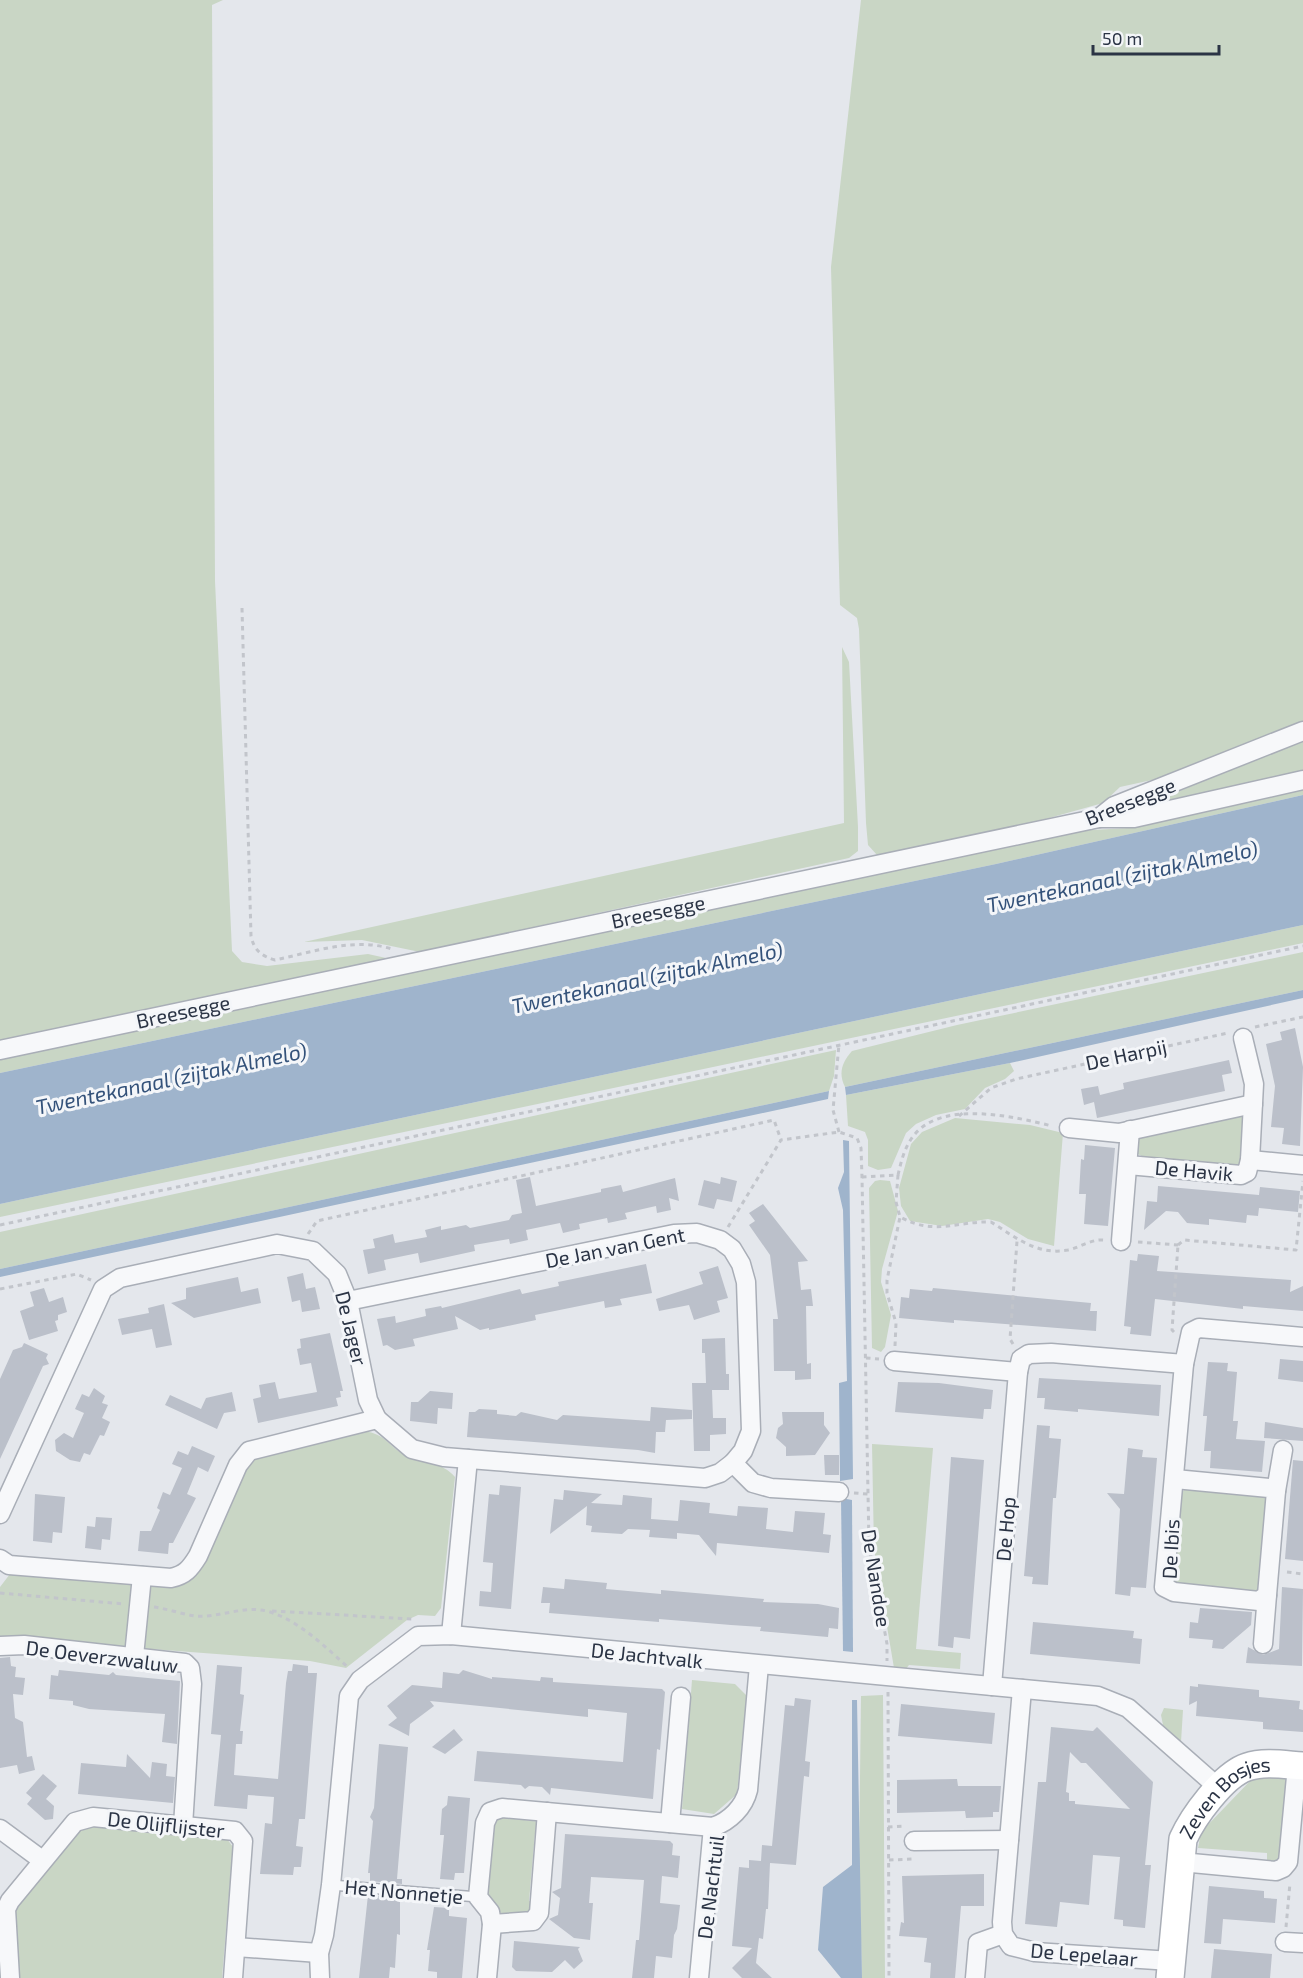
<svg xmlns="http://www.w3.org/2000/svg" width="1303" height="1978" font-family="'Exo 2',sans-serif">
	<style>
		.green { fill: #c9d6c5 }
		.water { fill: #9fb4cc }
		.building { fill: #bbc0ca; fill-rule: evenodd }
		.lines { fill: none; stroke-linecap: round; stroke-linejoin: round }
		.lane-casing { stroke: #a9aeb7; stroke-width: 12 }
		.street-casing { stroke: #a9aeb7; stroke-width: 21 }
		.secondary-casing { stroke: #a9aeb7; stroke-width: 30 }
		.path { stroke: #c2c5cb; stroke-width: 3; stroke-dasharray: 4.5 4.5; stroke-linecap: butt }
		.lane { stroke: #f7f8fa; stroke-width: 9 }
		.street { stroke: #f7f8fa; stroke-width: 18 }
		.secondary { stroke: #fff; stroke-width: 27 }
		.labels { text-anchor: middle; dominant-baseline: central; stroke-width: 6; stroke-linejoin: round; paint-order: stroke }
		.street-label { font-size: 20px; fill: #2b3445; stroke: #f4f6f9 }
		.water-label { font-size: 21px; font-style: italic; fill: #34527a; stroke: #f4f6f9 }
	</style>
	<rect width="100%" height="100%" fill="#e4e7ec"/>
	<!-- green -->
	<g class="green">
		<path d="M0 0H223L212 5 215 581 232 951 242 962 267 966 368 954 395 960 0 1044Z"/>
		<path d="M861 0H1303V722L1161 778 1120 787 1103 803 1042 820 877 855 868 845 866 823 859 629 857 618 840 605 831 267Z"/>
		<path d="M842 647 849 662 858 827V851L849 858 420 952 362 940 304 942 844 823Z"/>
		<path d="M1303 740V770L1136 809Z"/>
		<path d="M1303 783V795L996 864 0 1073V1058L1056 832 1128 828Z"/>
		<path d="M1303 925V943L0 1217V1204Z"/>
		<path d="M1303 952V990L845 1087C838 1073 842 1062 852 1051L957 1025Z"/>
		<path d="M836 1050 834 1076 829 1091 0 1269V1232Z"/>
		<path d="M1010 1063 1014 1071 1005 1079 985 1088 965 1109 936 1115 916 1124 906 1133 891 1168 878 1170 868 1166V1140L865 1132 848 1126 846 1095Z"/>
		<path d="M1245 1112 1246 1126 1240 1165C1216 1174 1161 1167 1138 1154L1137 1140 1148 1131Z"/>
		<path d="M955 1118 1030 1125 1063 1133 1054 1246 1028 1239 1000 1222 988 1219 942 1226 910 1221 901 1206 899 1188 911 1144 922 1132Z"/>
		<path d="M880 1180 890 1181 898 1211 882 1269 881 1282 891 1315 885 1347 881 1352 872 1348 869 1188 875 1181Z"/>
		<path d="M363 1431C388 1434 388 1448 408 1456 425 1463 442 1462 455 1477L441 1608 435 1616 418 1615 407 1620 346 1668 310 1661 19 1639 0 1641V1587L10 1574 178 1587 190 1581 198 1572 247 1465 258 1456Z"/>
		<path d="M872 1444 933 1448 916 1649 961 1653 960 1669 909 1665 905 1670 894 1668 874 1549Z"/>
		<path d="M1188 1486 1259 1494 1266 1498 1268 1509 1261 1583 1257 1592 1247 1594 1174 1583 1170 1574 1177 1498Z"/>
		<path d="M692 1680 735 1684 747 1696 737 1794 714 1814 682 1809Z"/>
		<path d="M883 1695 885 1978H862L859 1861 861 1696Z"/>
		<path d="M1164 1708 1183 1710 1181 1742 1163 1725 1161 1715Z"/>
		<path d="M1286 1776 1285 1783 1289 1784 1281 1859 1267 1865V1853L1198 1848 1201 1832 1251 1780 1259 1777Z"/>
		<path d="M497 1817 541 1822 540 1828 535 1833 529 1901 535 1902 530 1914 503 1916 487 1893 492 1824Z"/>
		<path d="M88 1826 227 1839 233 1847 222 1978H18L13 1915 15 1905 80 1830Z"/>
	</g>
	<!-- water -->
	<g class="water">
		<path d="M1303 795V925L0 1204V1073L996 864Z"/>
		<path d="M1303 990V998L1010 1063 846 1095 845 1087Z"/>
		<path d="M829 1091 828 1099 0 1277V1269Z"/>
		<path d="M843 1140 849 1141 853 1479 840 1481 839 1383 847 1381 843 1210 838 1188 844 1172Z"/>
		<path d="M841 1498 852 1500 853 1652 843 1651Z"/>
		<path d="M852 1700H857L862 1978H841L818 1950 823 1887 852 1865Z"/>
	</g>
	<!-- building -->
	<g class="building">
		<path d="M1295 1028 1303 1067 1300 1146 1282 1144 1284 1128 1271 1127 1275 1086 1266 1044 1282 1040 1280 1032Z"/>
		<path d="M1229 1060 1232 1073 1222 1075 1225 1091 1097 1118 1094 1102 1084 1105 1081 1089 1098 1086 1100 1095 1124 1089 1123 1083Z"/>
		<path d="M1085 1145 1115 1148 1108 1226 1084 1224 1086 1194H1079L1081 1159 1084 1160Z"/>
		<path d="M530 1177 536 1206 601 1192V1189L621 1185 623 1192 675 1178 679 1201 669 1198 671 1210 657 1213 656 1206 625 1213 627 1219 608 1223 607 1218 579 1224 580 1229 563 1233 560 1223 526 1230 528 1240 510 1244 509 1239 474 1245 475 1251 420 1263 418 1253 384 1260 386 1270 368 1274 363 1250 375 1248 373 1239 393 1234 395 1243 427 1237 425 1230 441 1226V1230L466 1225 470 1228 509 1220 512 1215 522 1213 516 1180Z"/>
		<path d="M721 1177 737 1181 732 1202 717 1199 714 1209 698 1205 704 1180 720 1184Z"/>
		<path d="M1158 1186 1259 1195 1260 1187 1300 1191 1298 1212 1259 1208 1258 1216 1247 1215 1246 1223 1209 1219V1225L1187 1223 1178 1212 1166 1211 1144 1230 1147 1201 1157 1202Z"/>
		<path d="M763 1204 808 1261 798 1262 801 1290 811 1289 813 1306H806L807 1364 811 1363V1379L795 1380V1371H774L773 1319H778L770 1255 749 1225 755 1221 749 1213Z"/>
		<path d="M1138 1254 1159 1256 1157 1271 1291 1280 1290 1292 1303 1286V1311L1243 1306V1309L1155 1299 1151 1336 1130 1334 1131 1327 1124 1326 1129 1272 1130 1260 1137 1261Z"/>
		<path d="M646 1264 652 1293 620 1299 622 1305 605 1308 604 1301 535 1315 536 1320 489 1330V1328L480 1330 455 1316 458 1329 413 1339 415 1346 395 1350 387 1345 383 1346 377 1319 395 1316 396 1323 426 1316 425 1309 441 1306 442 1308 520 1289 522 1294 559 1286 558 1282Z"/>
		<path d="M718 1266 728 1298 717 1301 720 1312 694 1320 689 1305 659 1311 656 1299 703 1284 699 1272Z"/>
		<path d="M303 1273 306 1289 315 1287 320 1309 302 1312 300 1300 292 1302 287 1277Z"/>
		<path d="M238 1277 241 1292 258 1288 261 1303 194 1318 171 1303 186 1299V1288Z"/>
		<path d="M44 1288 49 1302 63 1297 67 1312 58 1315V1320L55 1321 58 1331 29 1340 20 1311 34 1306 30 1292Z"/>
		<path d="M933 1288 1091 1303 1090 1311H1097L1096 1331 954 1320V1323L899 1318 901 1297 909 1298 910 1289 932 1291Z"/>
		<path d="M164 1304 172 1345 156 1348 152 1329 122 1335 118 1319 149 1313 148 1308Z"/>
		<path d="M330 1333 343 1391H340L341 1397 336 1398 338 1406 258 1423 253 1399 261 1397 259 1385 275 1382 279 1399 317 1392 311 1363 300 1365 297 1349 301 1348 300 1339Z"/>
		<path d="M725 1338 726 1374H729V1390H712L713 1418H726V1434L710 1435V1451H694L692 1383H706L705 1353H702V1339Z"/>
		<path d="M24 1343 48 1354 46 1358 49 1364 43 1366 0 1459V1379L13 1350 22 1347Z"/>
		<path d="M1280 1359 1303 1361V1382L1278 1379Z"/>
		<path d="M1208 1362 1228 1363 1227 1371 1237 1372 1233 1421H1238L1236 1439 1265 1441 1262 1472 1210 1468 1211 1451H1204L1207 1416H1203Z"/>
		<path d="M1039 1378 1161 1385 1159 1416 1078 1409V1412L1044 1409 1045 1398H1037Z"/>
		<path d="M898 1382 939 1383 993 1390 991 1409H984L983 1419 895 1412Z"/>
		<path d="M94 1388 105 1396 102 1403 108 1405 102 1418 110 1422 104 1436 100 1435 90 1455 84 1453 80 1462 70 1460 56 1451 55 1440 64 1433 73 1438 84 1413 75 1409 82 1394 89 1397Z"/>
		<path d="M430 1391 453 1393 452 1409 438 1408 437 1424 410 1421 411 1402H418Z"/>
		<path d="M232 1392 236 1411 224 1413 217 1429 165 1405 170 1395 201 1409 206 1398Z"/>
		<path d="M651 1407 692 1410V1419L666 1420 665 1432H656L655 1453 638 1450 467 1437 469 1412H475L479 1409 497 1410V1414L516 1416 521 1412 557 1420 563 1415 650 1421Z"/>
		<path d="M782 1412H824V1425L830 1433 815 1455 786 1456V1447L776 1438 778 1428 783 1424Z"/>
		<path d="M1265 1422 1303 1428V1441L1264 1438Z"/>
		<path d="M1037 1425 1050 1426 1049 1438 1061 1439 1056 1498H1053L1048 1585 1032 1584 1033 1577 1024 1576Z"/>
		<path d="M192 1446 215 1456 208 1472 198 1467 187 1494 196 1498 173 1543H169L168 1554 138 1551 140 1531H151L160 1510 157 1508 163 1492 170 1495 182 1468 172 1464 178 1451 188 1455Z"/>
		<path d="M1128 1448 1143 1450 1142 1457 1157 1458 1146 1588 1131 1587 1130 1596 1115 1594 1120 1509 1107 1493 1124 1494Z"/>
		<path d="M824 1455H839V1475H825Z"/>
		<path d="M951 1457 984 1460 970 1639 954 1637 953 1648 938 1646Z"/>
		<path d="M1293 1460 1303 1461V1561L1285 1559Z"/>
		<path d="M500 1485 521 1487 511 1609 479 1606 480 1591 491 1592 493 1563 483 1562 489 1494 499 1495Z"/>
		<path d="M564 1490 602 1494 591 1503 622 1505 623 1495 652 1498 651 1519 678 1521 680 1500 710 1503 709 1513 737 1516 738 1506 768 1508 766 1529 793 1532 795 1511 825 1513 823 1534 831 1535 829 1553 717 1543 716 1556 699 1535 677 1533V1539L649 1537 650 1530 628 1529 622 1534 591 1532 592 1526 586 1525 587 1506 550 1534 554 1499 563 1500Z"/>
		<path d="M35 1494 65 1497 62 1533 53 1532 52 1543 33 1541Z"/>
		<path d="M96 1517 112 1518 110 1540 102 1539 101 1550 85 1548 87 1526 95 1527Z"/>
		<path d="M565 1579 607 1583 606 1589 661 1594V1590L764 1599 763 1602 818 1604 839 1608 838 1629 829 1628 828 1637 760 1631 761 1627 731 1625 659 1619V1622L549 1613 550 1603H541L543 1587 564 1589Z"/>
		<path d="M1282 1587 1303 1589 1302 1666 1246 1663 1248 1647 1263 1655 1279 1649Z"/>
		<path d="M1200 1608 1252 1612 1251 1625 1223 1649 1212 1648 1213 1640 1189 1638 1190 1622 1198 1623Z"/>
		<path d="M1033 1622 1134 1631 1133 1638 1142 1639 1140 1664 1030 1654Z"/>
		<path d="M10 1657 11 1666 16 1667 15 1677 25 1678 23 1695 13 1694 15 1718 23 1722 27 1757 32 1756 35 1770 19 1774 17 1765 0 1768V1658Z"/>
		<path d="M293 1664 308 1666V1673H317L305 1819H299L296 1846 303 1847 301 1867H294L293 1875 260 1874 265 1823 272 1824 274 1797 248 1795 247 1809 214 1806 221 1735 211 1734 217 1665 242 1667 240 1694 244 1695 240 1731H243L242 1744H236L234 1775 278 1779 286 1683 288 1671H292Z"/>
		<path d="M59 1670 109 1675 113 1672 116 1675 180 1681 177 1744 162 1742 165 1714 89 1709 73 1705V1701L49 1699 51 1675 58 1676Z"/>
		<path d="M463 1670 492 1679V1677L540 1681 541 1677 553 1678V1682L662 1689 665 1692 660 1750 657 1749 653 1799 551 1788 550 1795 542 1787 529 1786 525 1789 521 1785 474 1781 477 1751 623 1762 627 1713 588 1709V1717L430 1701 434 1706 410 1724 409 1736 388 1725 397 1718 387 1706 412 1685 442 1688 443 1672 459 1674Z"/>
		<path d="M1198 1684 1259 1690V1697L1300 1701 1299 1709 1303 1710V1732L1263 1729V1722L1196 1716 1197 1701 1189 1705 1190 1686 1198 1687Z"/>
		<path d="M795 1698 811 1700 805 1761 810 1762 809 1777 804 1776 796 1865 770 1863 768 1909H766L763 1939 759 1938 756 1963 772 1978H742L732 1968 752 1948 732 1946 739 1867 749 1868V1860L761 1861 762 1845 772 1846 785 1705 794 1706Z"/>
		<path d="M901 1704 995 1713 992 1744 898 1736Z"/>
		<path d="M1051 1727 1093 1731 1097 1727 1153 1782 1145 1865H1151L1145 1928 1123 1926V1920L1114 1919 1120 1857 1093 1855 1089 1905 1060 1902 1057 1927 1025 1924 1038 1782H1046ZM1070 1752 1081 1763H1086L1130 1809 1075 1804V1801H1069V1793L1066 1792Z"/>
		<path d="M454 1729 463 1740 445 1754 432 1747Z"/>
		<path d="M379 1744 408 1747 397 1879H402V1884L370 1881V1873H368L373 1821 370 1817 374 1808Z"/>
		<path d="M127 1754 150 1778 152 1762 167 1764 166 1776 175 1777 173 1803 78 1794 81 1763 126 1767Z"/>
		<path d="M43 1774 57 1786 46 1799 54 1806 53 1819 45 1820 27 1804 32 1798 26 1793Z"/>
		<path d="M957 1779 958 1786H1001L999 1812H993V1817L966 1818 965 1811 897 1813V1780Z"/>
		<path d="M448 1796 470 1798 464 1873H455L454 1880 440 1879 444 1835H440L442 1809 447 1805Z"/>
		<path d="M565 1834 670 1841 673 1844 672 1855 680 1856 678 1878 662 1876 660 1903 680 1905 677 1929 674 1935 672 1958 656 1956 654 1978H632L636 1940H639L644 1880 591 1877 589 1903H593L590 1940 574 1938 549 1919 558 1915 560 1898 552 1892 561 1888Z"/>
		<path d="M984 1874V1906H961L955 1978H930L931 1963 924 1962 927 1938 899 1936 901 1922 904 1923 902 1876Z"/>
		<path d="M1209 1886 1264 1891V1898L1277 1899 1275 1923 1223 1919 1221 1944 1204 1943Z"/>
		<path d="M368 1895 400 1897V1935L397 1934 395 1968 390 1967 389 1978H359Z"/>
		<path d="M434 1907 449 1908V1916L467 1918 462 1978H437V1972L428 1971 430 1950H427Z"/>
		<path d="M514 1941 580 1947 578 1949 583 1961 574 1969 565 1960 552 1972 516 1971 512 1967Z"/>
		<path d="M1214 1949 1272 1954 1270 1978H1211Z"/>
	</g>
	<g class="lines">
		<!-- lane casing -->
		<g class="lane-casing">
			<path id="lane" d="M331 1885 478 1897"/>
		</g>
		<!-- street casing -->
		<g class="street-casing">
			<g id="street">
				<path d="M1099 818H1134L1303 780"/>
				<path d="M0 1050 1099 818 1114 806 1303 731"/>
				<path d="M1069 1128 1119 1133 1253 1104"/>
				<path d="M1250 1160 1303 1165"/>
				<path d="M1128 1165 1241 1175 1247 1172 1250 1160 1254 1084 1243 1038"/>
				<path d="M1121 1241 1130 1130"/>
				<path d="M348 1301 674 1234 697 1233 720 1240 732 1249 741 1264 746 1282 751 1431 743 1451 733 1463"/>
				<path d="M894 1361 1018 1372 1021 1359 1029 1354 1051 1353 1184 1364 1191 1332 1199 1328 1303 1337"/>
				<path d="M1175 1479 1269 1488 1276 1491 1267 1595 1259 1601 1174 1592 1164 1587 1184 1364"/>
				<path d="M1276 1491 1283 1450"/>
				<path d="M0 1514 103 1289 120 1278 277 1244 313 1251 337 1274 348 1301 368 1400 377 1419 412 1449 444 1457 705 1478 720 1473 733 1463 753 1483 771 1488 839 1492"/>
				<path d="M0 1559 9 1565 171 1578C185 1575 190 1569 198 1556L238 1465 249 1451 377 1419"/>
				<path d="M451 1635 468 1459"/>
				<path d="M1263 1644 1267 1595"/>
				<path d="M0 1646 24 1645 185 1663 190 1668 192 1684 183 1826"/>
				<path d="M134 1656 142 1576"/>
				<path d="M992 1686 1018 1372"/>
				<path d="M1022 1689 1002 1922 1003 1934 1011 1946 1035 1952 1171 1961"/>
				<path d="M670 1823 681 1697"/>
				<path d="M0 1829 42 1860"/>
				<path d="M914 1841 1009 1840"/>
				<path d="M1181 1862 1276 1871 1283 1868 1288 1862 1297 1766"/>
				<path d="M492 1924 533 1921 539 1913 547 1812"/>
				<path d="M1285 1942 1303 1943"/>
				<path d="M236 1947 319 1953"/>
				<path d="M10 1978 6 1909 10 1901 75 1822 93 1817 235 1831 243 1841 233 1978"/>
				<path d="M320 1978 319 1953 324 1935 331 1885 349 1696 360 1680 418 1636 451 1635 1098 1696 1128 1708 1220 1789"/>
				<path d="M487 1978 492 1924 490 1912 478 1897 485 1823 490 1812 502 1808 713 1827C730 1821 744 1807 748 1790L759 1665"/>
				<path d="M699 1978 713 1827"/>
				<path d="M975 1978 978 1943 1003 1934"/>
			</g>
		</g>
		<!-- secondary casing -->
		<g class="secondary-casing">
			<g id="secondary">
				<path id="s1" d="M1170 1978 1183 1839C1193 1817 1223 1775 1247 1767 1264 1761 1286 1765 1303 1766"/>
			</g>
		</g>
		<!-- path -->
		<g class="path">
			<path d="M242 608 251 936C254 950 261 956 275 960 313 952 354 937 392 949"/>
			<path d="M1255 1027 1303 1017"/>
			<path d="M959 1116 991 1088 1016 1079 1228 1033"/>
			<path d="M839 1132 833 1110 839 1044"/>
			<path d="M898 1175 896 1202 900 1217C935 1236 956 1221 991 1222 1015 1237 1038 1256 1068 1250 1081 1247 1091 1239 1104 1240"/>
			<path d="M862 1177 898 1175C902 1158 906 1141 920 1129 951 1102 1016 1117 1052 1126"/>
			<path d="M0 1225 1303 946"/>
			<path d="M728 1227 781 1140 839 1132 857 1138 861 1148 862 1177 869 1546 887 1644V1661"/>
			<path d="M308 1234 317 1221 774 1120 781 1140"/>
			<path d="M1138 1242 1178 1245"/>
			<path d="M1178 1245 1184 1240 1296 1250 1303 1181"/>
			<path d="M0 1289 77 1274 91 1280"/>
			<path d="M1174 1332 1172 1330 1178 1245"/>
			<path d="M1013 1344 1010 1339 1017 1241"/>
			<path d="M895 1346 896 1323 887 1293V1280L900 1217"/>
			<path d="M866 1358 879 1359"/>
			<path d="M854 1493 868 1494"/>
			<path d="M1287 1572 1303 1574"/>
			<path d="M0 1593 124 1604"/>
			<path d="M154 1607C168 1609 182 1614 195 1616 220 1618 246 1604 270 1612 301 1622 325 1647 349 1668"/>
			<path d="M272 1611 412 1619"/>
			<path d="M888 1692 889 1978"/>
			<path d="M888 1827 905 1826"/>
			<path d="M889 1860 914 1859"/>
			<path d="M1286 1927 1290 1883"/>
		</g>
		<!-- lane -->
		<use href="#lane" class="lane"/>
		<!-- street -->
		<use href="#street" class="street"/>
		<!-- secondary -->
		<use href="#secondary" class="secondary"/>
	</g>
	<g class="labels">
		<!-- street labels -->
		<g class="street-label">
			<text transform="translate(1130 801) rotate(-22)">Breesegge</text>
			<text transform="translate(658 911) rotate(-12)">Breesegge</text>
			<text transform="translate(183 1011) rotate(-12)">Breesegge</text>
			<text transform="translate(1126 1054) rotate(-12)">De Harpij</text>
			<text transform="translate(1194 1170) rotate(5)">De Havik</text>
			<text transform="translate(615 1247) rotate(-11)">De Jan van Gent</text>
			<text transform="translate(352 1328) rotate(76)">De Jager</text>
			<text transform="translate(1005 1529) rotate(-85)">De Hop</text>
			<text transform="translate(1170 1549) rotate(-87)">De Ibis</text>
			<text transform="translate(877 1578) rotate(81)">De Nandoe</text>
			<text transform="translate(647 1655) rotate(6)">De Jachtvalk</text>
			<text transform="translate(102 1656) rotate(7)">De Oeverzwaluw</text>
			<text stroke="none"><textPath href="#s1" startOffset="202">Zeven Bosjes</textPath></text>
			<text transform="translate(166 1824) rotate(6)">De Olijflijster</text>
			<text transform="translate(710 1887) rotate(-83)">De Nachtuil</text>
			<text transform="translate(404 1891) rotate(5)">Het Nonnetje</text>
			<text transform="translate(1084 1954) rotate(5)">De Lepelaar</text>
		</g>
		<!-- water labels -->
		<g class="water-label">
			<text transform="translate(1122 876) rotate(-12)">Twentekanaal (zijtak Almelo)</text>
			<text transform="translate(647 977) rotate(-12)">Twentekanaal (zijtak Almelo)</text>
			<text transform="translate(171 1078) rotate(-12)">Twentekanaal (zijtak Almelo)</text>
		</g>
	</g>
	<!-- scale -->
	<path d="M1093 45v9h126v-9" fill="none" stroke="#2b3445" stroke-width="3"/>
	<text x="1102" y="45" font-size="18" fill="#2b3445" stroke="#f4f6f9" stroke-width="4.5" paint-order="stroke">50 m</text>
</svg>
